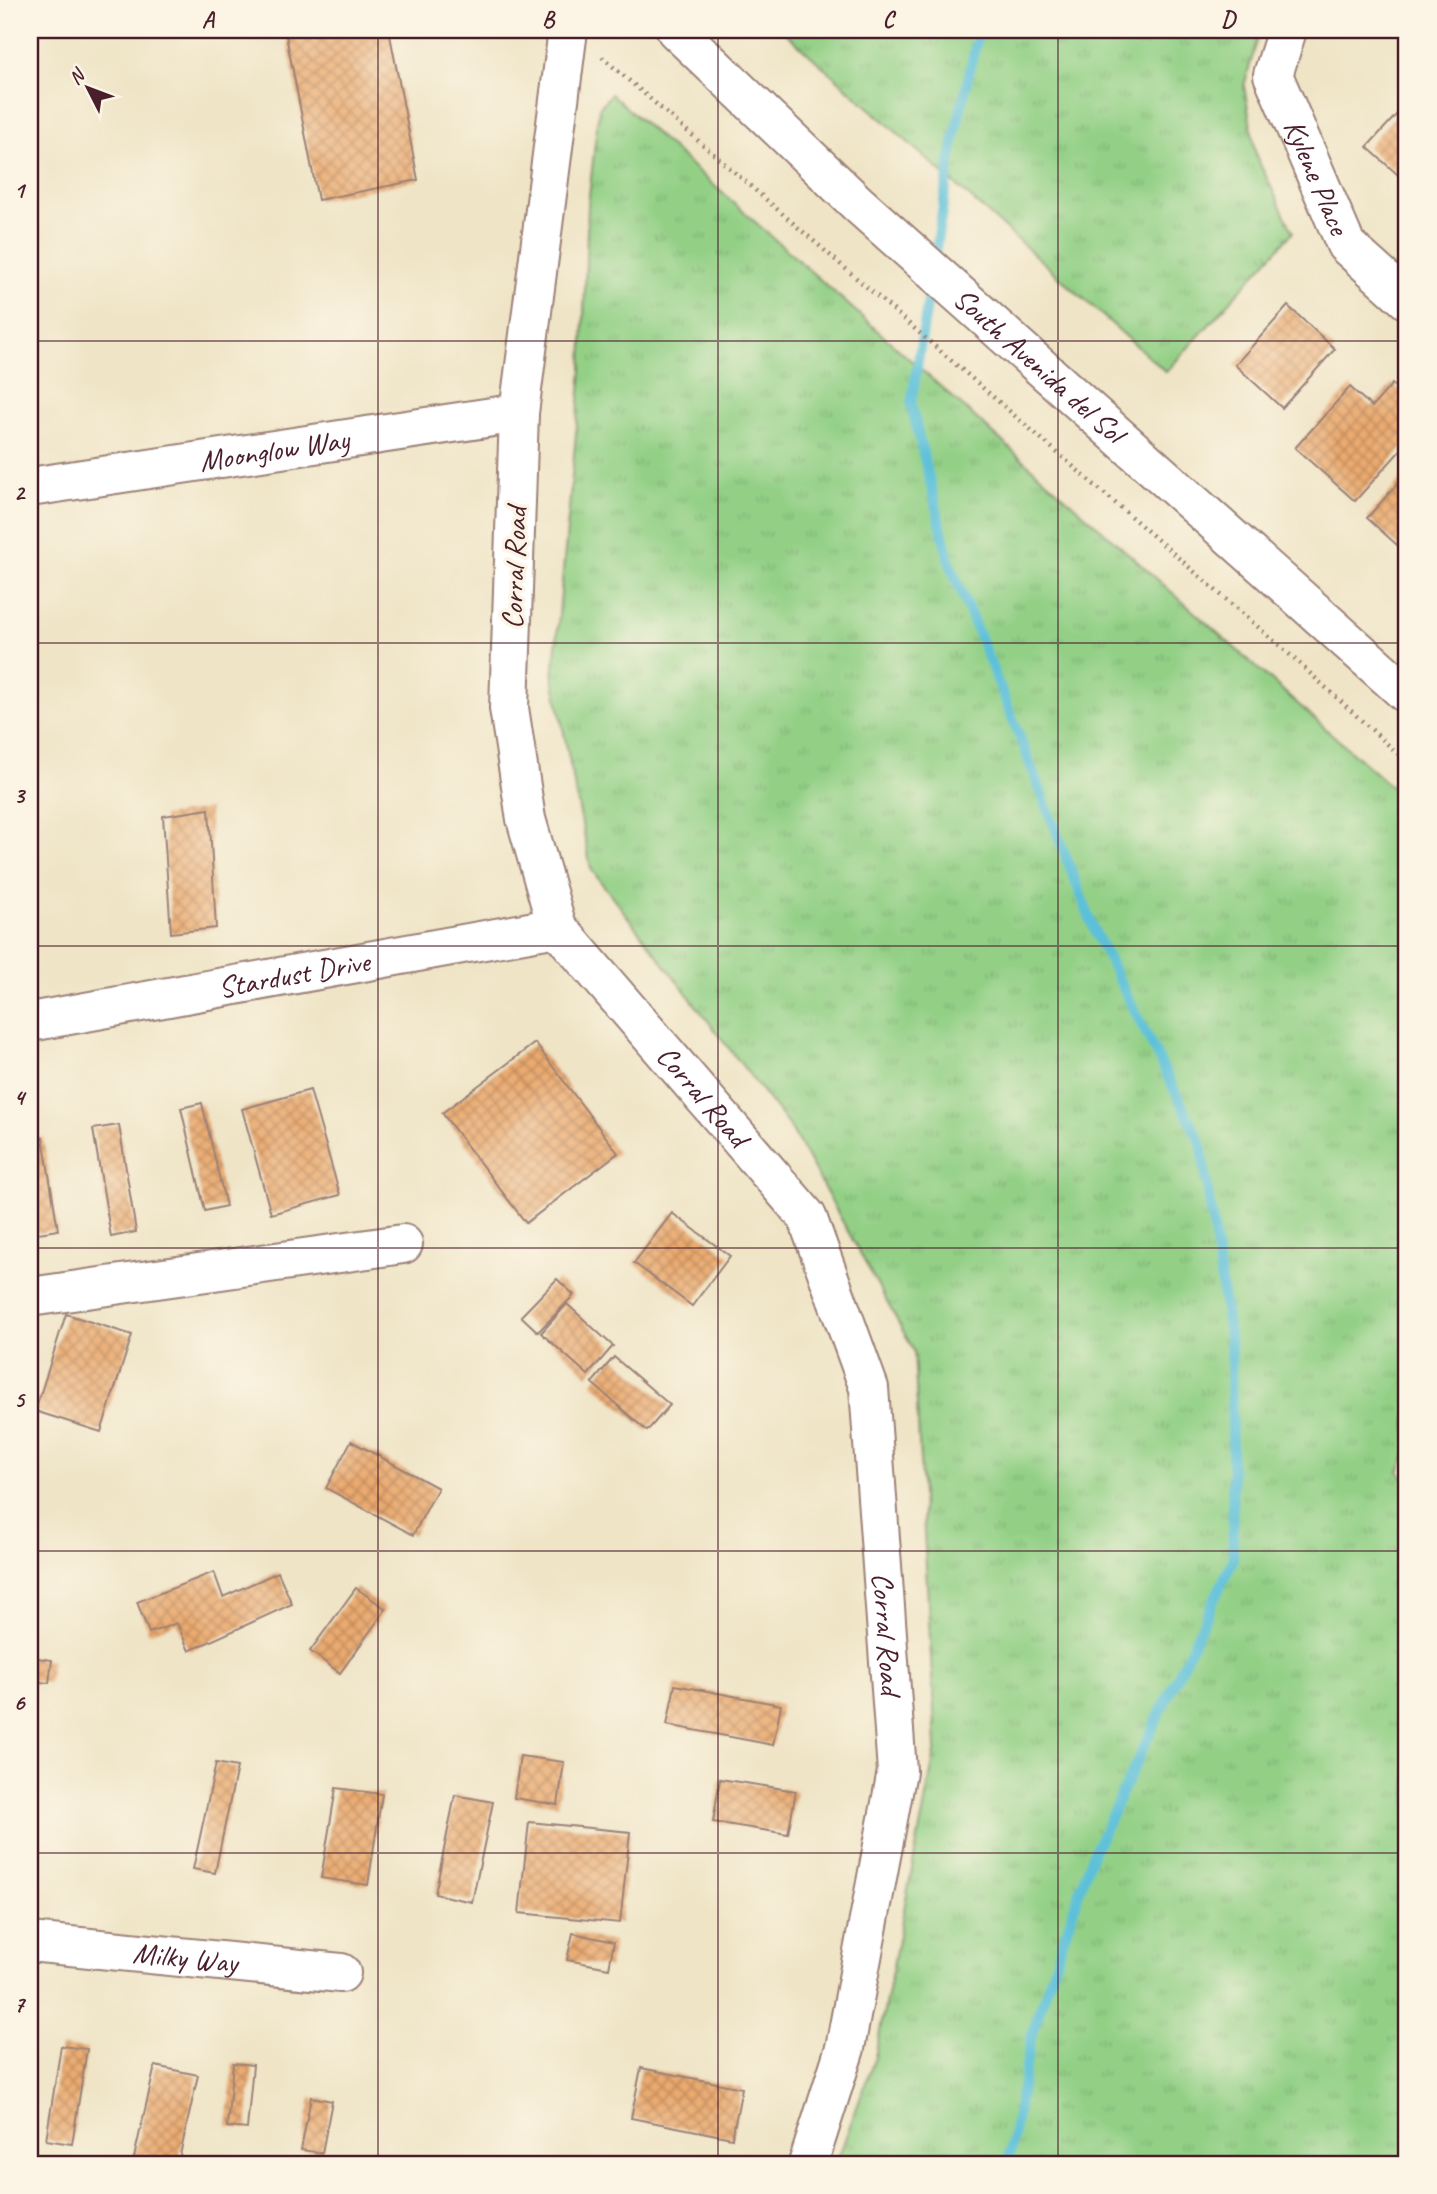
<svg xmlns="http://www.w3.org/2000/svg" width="1437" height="2194" font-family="Caveat,sans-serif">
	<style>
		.grass { fill: url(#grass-tufts); stroke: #6e7858; stroke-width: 2 }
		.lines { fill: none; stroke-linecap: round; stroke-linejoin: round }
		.stream { stroke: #5bc0d9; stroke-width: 10 }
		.building { fill: url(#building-cross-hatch) }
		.minor-casing { stroke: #9c8278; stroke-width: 42 }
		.path { stroke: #9c8278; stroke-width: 4.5; stroke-dasharray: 2 5; stroke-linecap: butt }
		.minor { stroke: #fff; stroke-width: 38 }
		.grid { fill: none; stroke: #4a1f2b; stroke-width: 2; stroke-opacity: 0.55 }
		.labels { text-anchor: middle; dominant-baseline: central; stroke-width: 7; stroke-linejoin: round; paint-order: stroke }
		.street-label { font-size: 30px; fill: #4a1f2b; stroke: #fcf5e5 }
		.neatline { fill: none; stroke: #4a1f2b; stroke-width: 2.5 }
		.grid-label { font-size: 23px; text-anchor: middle; font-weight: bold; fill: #4a1f2b }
	</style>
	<defs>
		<pattern id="grass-tufts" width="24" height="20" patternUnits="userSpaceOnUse" patternTransform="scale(1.75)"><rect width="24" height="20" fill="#93d086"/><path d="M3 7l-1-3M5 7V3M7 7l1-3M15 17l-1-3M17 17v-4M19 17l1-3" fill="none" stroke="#80b274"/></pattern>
		<pattern id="building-cross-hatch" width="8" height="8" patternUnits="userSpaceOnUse" patternTransform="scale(1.75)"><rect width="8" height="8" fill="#eaaa6f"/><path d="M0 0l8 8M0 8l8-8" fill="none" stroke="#c08a5b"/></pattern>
	</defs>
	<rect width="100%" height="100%" fill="#fcf5e5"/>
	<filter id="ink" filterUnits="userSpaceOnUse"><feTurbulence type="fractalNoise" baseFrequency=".0143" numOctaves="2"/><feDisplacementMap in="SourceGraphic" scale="14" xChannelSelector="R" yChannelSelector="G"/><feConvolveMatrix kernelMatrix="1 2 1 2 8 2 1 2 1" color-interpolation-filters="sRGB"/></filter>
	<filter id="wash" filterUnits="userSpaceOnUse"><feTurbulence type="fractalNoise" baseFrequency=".00686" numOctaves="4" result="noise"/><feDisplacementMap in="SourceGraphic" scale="28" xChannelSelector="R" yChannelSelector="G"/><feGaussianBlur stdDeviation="1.57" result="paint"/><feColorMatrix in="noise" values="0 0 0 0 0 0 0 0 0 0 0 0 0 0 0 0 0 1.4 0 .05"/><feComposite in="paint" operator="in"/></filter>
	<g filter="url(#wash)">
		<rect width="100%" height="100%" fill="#efe4c6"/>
		<!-- grass -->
		<g class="grass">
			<path d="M782 30H1260L1244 86 1256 156 1293 232 1166 372Z"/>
			<path d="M611 94 1407 801V1454L1399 1471 1407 1482V2164H836L875 2057 936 1747 914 1351 792 1130 591 869 553 678 582 370 588 205 599 108Z"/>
		</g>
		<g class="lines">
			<!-- stream -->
			<g class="stream">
				<path d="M934 261 954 139 979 30"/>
				<path d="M931 281 911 404 950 564 1010 712 1095 932 1201 1143 1231 1349 1233 1560 1090 1860 1032 2033 1008 2164"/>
			</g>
		</g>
		<g id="blocks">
			<!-- building -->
			<g class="building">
				<path d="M285 30H389L418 180 318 200Z"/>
				<path d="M1407 103V183L1367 147Z"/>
				<path d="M1288 306 1335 349 1282 408 1235 365Z"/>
				<path d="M1392 384 1407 398V443L1355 501 1295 448 1350 387 1372 407Z"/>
				<path d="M1407 473V554L1367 518Z"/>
				<path d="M30 653H32L33 681 30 682Z"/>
				<path d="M209 809 216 928 171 933 163 816Z"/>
				<path d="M535 1043 618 1153 526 1223 442 1113Z"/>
				<path d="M310 1090 340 1195 271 1214 242 1109Z"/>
				<path d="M202 1103 226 1206 205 1211 181 1108Z"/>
				<path d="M119 1125 136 1232 111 1237 93 1129Z"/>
				<path d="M43 1137 58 1230 32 1234 30 1220V1139Z"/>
				<path d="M672 1213 730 1256 692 1306 634 1263Z"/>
				<path d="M557 1279 574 1295 538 1332 521 1316Z"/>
				<path d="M567 1304 613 1346 588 1375 541 1333Z"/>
				<path d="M66 1314 132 1335 101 1432 35 1411Z"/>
				<path d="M614 1357 670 1405 647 1431 592 1383Z"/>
				<path d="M351 1441 438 1488 413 1535 326 1488Z"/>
				<path d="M214 1572 223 1597 278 1572 292 1604 189 1651 177 1623 149 1633 137 1602Z"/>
				<path d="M356 1588 386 1609 340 1673 310 1651Z"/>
				<path d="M30 1657 52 1660 49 1683 30 1681Z"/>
				<path d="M675 1685 781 1705 773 1745 667 1725Z"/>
				<path d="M520 1756 564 1762 558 1805 514 1798Z"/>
				<path d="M216 1763 237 1767 215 1873 193 1869Z"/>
				<path d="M720 1779 796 1791 788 1834 713 1822Z"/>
				<path d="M336 1788 382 1794 368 1885 321 1878Z"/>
				<path d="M455 1795 493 1802 472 1902 435 1894Z"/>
				<path d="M529 1822 630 1832 620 1923 519 1913Z"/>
				<path d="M573 1933 614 1942 609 1968 567 1960Z"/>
				<path d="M61 2046 87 2049 72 2144 46 2140Z"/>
				<path d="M233 2063 253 2065 247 2129 227 2127Z"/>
				<path d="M155 2066 198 2075 178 2164H144L133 2162Z"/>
				<path d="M641 2068 742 2088 732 2138 631 2118Z"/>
				<path d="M311 2097 332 2101 322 2153 301 2150Z"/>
			</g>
		</g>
	</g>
	<g filter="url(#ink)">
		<use href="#blocks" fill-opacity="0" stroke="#9c8278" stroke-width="2"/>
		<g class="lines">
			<!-- minor casing -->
			<g class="minor-casing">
				<g id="minor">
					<path id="s1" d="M568 30 519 413 509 708 526 819 557 927 807 1217 869 1388 897 1771 845 2048 808 2164"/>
					<path id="s2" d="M676 30 858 204 1407 694"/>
					<path id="s3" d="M1287 30 1273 75 1346 245 1407 300"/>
					<path id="s4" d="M30 487 519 413"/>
					<path id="s5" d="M30 1022 557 927"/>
					<path d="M30 1297 403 1244"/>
					<path id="s6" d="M30 1942 341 1973"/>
				</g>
			</g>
			<!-- path -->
			<path class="path" d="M602 57 1289 654 1407 762"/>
			<!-- minor -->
			<use href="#minor" class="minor"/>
		</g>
	</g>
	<!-- grid -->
	<path class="grid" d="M378 30V2164M718 30V2164M1058 30V2164M30 341H1407M30 643H1407M30 946H1407M30 1248H1407M30 1551H1407M30 1853H1407"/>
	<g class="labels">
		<!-- street labels -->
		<g class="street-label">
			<text stroke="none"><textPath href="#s3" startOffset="158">Kylene Place</textPath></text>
			<text stroke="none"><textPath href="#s2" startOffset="494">South Avenida del Sol</textPath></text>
			<text stroke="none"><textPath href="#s4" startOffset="247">Moonglow Way</textPath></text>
			<text transform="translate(514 568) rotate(-88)">Corral Road</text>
			<text stroke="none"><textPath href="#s5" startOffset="268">Stardust Drive</textPath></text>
			<text stroke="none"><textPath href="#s1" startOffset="1129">Corral Road</textPath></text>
			<text stroke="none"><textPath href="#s1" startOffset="1717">Corral Road</textPath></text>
			<text stroke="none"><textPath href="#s6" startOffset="156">Milky Way</textPath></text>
		</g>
	</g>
	<!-- margin -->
	<rect width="1437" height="2194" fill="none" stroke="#fcf5e5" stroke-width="77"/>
	<!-- north arrow -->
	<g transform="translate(88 88) rotate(312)" stroke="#fcf5e5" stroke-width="5" paint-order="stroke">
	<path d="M0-5L12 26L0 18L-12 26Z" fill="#4a1f2b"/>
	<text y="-10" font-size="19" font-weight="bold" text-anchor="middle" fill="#4a1f2b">N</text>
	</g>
	<rect x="38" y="38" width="1360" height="2118" class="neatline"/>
	<g class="grid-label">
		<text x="208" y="27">A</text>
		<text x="548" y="27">B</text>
		<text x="888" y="27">C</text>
		<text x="1228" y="27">D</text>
		<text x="19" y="198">1</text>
		<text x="19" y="500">2</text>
		<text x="19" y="803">3</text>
		<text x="19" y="1105">4</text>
		<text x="19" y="1407">5</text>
		<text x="19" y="1710">6</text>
		<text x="19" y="2012">7</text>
	</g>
</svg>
